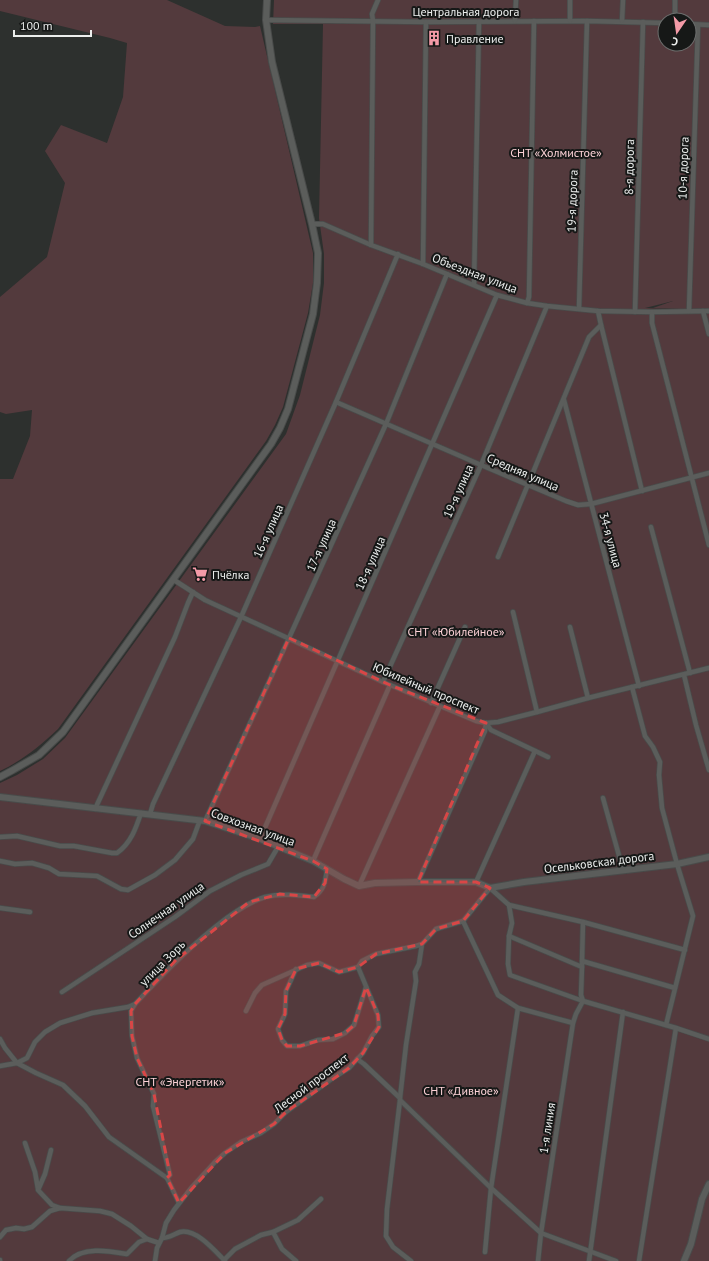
<svg xmlns="http://www.w3.org/2000/svg" width="709" height="1261" font-family="'PT Sans',sans-serif">
	<style>
		.green { fill: #533a3d; fill-rule: evenodd }
		.lines { fill: none; stroke-linecap: round; stroke-linejoin: round }
		.street-casing { stroke: #494b4a; stroke-width: 6 }
		.secondary-casing { stroke: #494b4a; stroke-width: 8 }
		.street { stroke: #5b5d5b; stroke-width: 4.5 }
		.secondary { stroke: #5b5d5b; stroke-width: 6 }
		.marked { fill: #d94646; fill-opacity: 0.2; stroke: #d94646; stroke-width: 3; stroke-dasharray: 8 5; stroke-linejoin: round }
		.labels { text-anchor: middle; dominant-baseline: central; stroke-width: 4; stroke-linejoin: round; paint-order: stroke }
		.street-label { font-size: 12px; fill: #eceeed; stroke: #161817 }
		.poi-label { font-size: 12px; fill: #eceeed; stroke: #161817; text-anchor: start }
		.park-label { font-size: 12px; fill: #fdd2d7; stroke: #161817 }
	</style>
	<rect width="100%" height="100%" fill="#2d302e"/>
	<!-- green -->
	<g class="green">
		<path d="M0 0H167L225 26 255 27 260 26 313 253V283L308 313 283 407 275 425 266 441 58 729C40 746 23 760 0 771V479H13L30 436 32 410 6 414 0 412V297L47 257 65 183 45 151 61 125 107 143 123 97 127 43 110 38 0 11Z"/>
		<path d="M274 0H709V310L653 308 673 301 645 308 709 311V1261H539L571 1024 538 1261H0V783L17 775 43 759 65 738 286 434 300 395 320 315 324 283V254L319 218 323 24H273ZM665 20H689V44H665Z"/>
	</g>
	<g class="lines">
		<!-- street casing -->
		<g class="street-casing">
			<g id="street">
				<path d="M266 20 426 22 587 21 665 23"/>
				<path d="M675 20V0"/>
				<path d="M515 21 516 0"/>
				<path d="M570 21V0"/>
				<path d="M622 21 623 0"/>
				<path d="M689 24 709 25"/>
				<path d="M312 224H323L371 245 423 264 497 295 527 303 547 306 598 311 652 312 709 311"/>
				<path d="M371 245 373 21 372 14 378 0"/>
				<path d="M423 264 426 22"/>
				<path d="M474 285 479 22"/>
				<path d="M527 303 529 297 534 21"/>
				<path d="M579 309 587 21"/>
				<path d="M598 311 601 325 642 491"/>
				<path d="M689 311 698 25"/>
				<path d="M703 311 709 334"/>
				<path d="M635 312 643 22"/>
				<path d="M652 312V323L709 545"/>
				<path d="M564 400 639 686"/>
				<path d="M336 402 481 465 566 501 578 505 591 504 709 473"/>
				<path d="M651 527 690 673"/>
				<path d="M498 557 589 337 601 325"/>
				<path d="M174 580 205 600 383 682 476 721 486 723 498 722 537 712 588 698 709 668"/>
				<path d="M513 612 537 712"/>
				<path d="M570 627 588 698"/>
				<path d="M684 675 696 725 709 770"/>
				<path d="M383 682 481 465 547 306"/>
				<path d="M632 687 645 736 653 747 660 762 659 775 662 808 677 864 693 916 666 1025"/>
				<path d="M431 703 465 627"/>
				<path d="M486 723 491 730 548 757"/>
				<path d="M603 798 623 870"/>
				<path d="M95 809 175 637 188 603 193 592"/>
				<path d="M150 814 153 804 241 617 336 402 398 254"/>
				<path d="M205 821 289 638 386 424 447 274"/>
				<path d="M0 837 17 836 60 846H74L112 853H117C131 843 136 828 141 813"/>
				<path d="M260 839 497 295"/>
				<path d="M0 861 15 864 32 863 49 868 59 874 97 876 121 889 128 890 155 875 175 860 193 839 200 820"/>
				<path d="M313 861 390 685"/>
				<path d="M418 882 485 731 486 723"/>
				<path d="M476 882 535 751"/>
				<path d="M359 886 440 706"/>
				<path d="M509 905 583 922 685 950"/>
				<path d="M0 908 30 912"/>
				<path d="M463 921 498 995 518 1008 573 1023"/>
				<path d="M509 936 582 967V961L675 988"/>
				<path d="M582 961 583 922"/>
				<path d="M296 969 286 991 285 1014 278 1029 282 1040 287 1046H300L318 1040 333 1039 345 1033 354 1025 366 987"/>
				<path d="M62 992 175 917 210 891 241 875 268 864 278 847"/>
				<path d="M135 1004 131 1011 132 1036 137 1058 154 1094 153 1106 170 1175 167 1178"/>
				<path d="M246 1011 255 993 262 985 307 965 319 963 339 972 358 967"/>
				<path d="M0 1039 5 1048 17 1063 36 1073 63 1085 85 1106 109 1137 167 1178 179 1203"/>
				<path d="M357 1059 364 1064 400 1098V1100L491 1188 541 1233 616 1261"/>
				<path d="M0 1066 17 1063 27 1058 35 1042 45 1032 60 1023 92 1013 128 1007 135 1004C164 973 194 942 228 917 240 909 251 901 265 897 281 893 298 895 314 897 325 889 325 882 327 869"/>
				<path d="M400 1098 406 1045 416 981 415 972 419 964 422 944"/>
				<path d="M400 1100 387 1209 386 1236 393 1247 411 1261"/>
				<path d="M25 1143 35 1172 38 1189"/>
				<path d="M51 1150 45 1174 38 1190 52 1205 60 1208"/>
				<path d="M273 1232 282 1249 296 1261"/>
				<path d="M0 1237 6 1230 16 1228 24 1229 32 1227 50 1211 60 1208 100 1211 112 1214 131 1226 147 1239 159 1243"/>
				<path d="M162 1238C169 1238 174 1234 180 1232 196 1228 215 1251 225 1261"/>
				<path d="M485 1252 491 1188 518 1008"/>
				<path d="M0 1260V1261"/>
				<path d="M224 1260 235 1249 261 1235 273 1232 298 1220 321 1199"/>
				<path d="M69 1261C83 1246 109 1251 127 1254L139 1242 147 1239"/>
				<path d="M155 1261 157 1248 162 1238 166 1223 174 1210 192 1187 215 1162 225 1153 241 1142 261 1133 274 1124 286 1112 333 1078 349 1068 363 1053 372 1036 379 1027 378 1015 358 967 362 961 376 954 416 946 422 944 436 929 463 921 490 888 509 905 512 923 509 936 508 964 510 975 583 1001 676 1028 709 1039"/>
				<path d="M538 1261 541 1233 573 1023 576 1014 583 1001 581 995 582 967"/>
				<path d="M589 1261 623 1012"/>
				<path d="M639 1261 676 1028"/>
			</g>
		</g>
		<!-- secondary casing -->
		<g class="secondary-casing">
			<g id="secondary">
				<path d="M0 777 13 770 39 755 63 732 271 444 280 428 288 409 313 314 317 283 318 253 312 224 272 62 266 20 267 0"/>
				<path d="M0 797 205 821 260 839 313 861 344 879 359 886 375 883 418 882H476L490 888 524 882 677 864 709 857"/>
				<path d="M684 1261 691 1244 702 1199 709 1184"/>
			</g>
		</g>
		<!-- street -->
		<use href="#street" class="street"/>
		<!-- secondary -->
		<use href="#secondary" class="secondary"/>
	</g>
	<!-- marked area -->
	<path class="marked" d="M289 638 390 685 486 723 418 882H476L490 888 463 921 436 929 422 944 376 954 358 967 339 972 319 963 296 969 286 991 285 1014 278 1029 282 1040 287 1046H300L345 1033 354 1025 366 987 378 1015 379 1027 363 1053 349 1068 286 1112 274 1124 225 1153 179 1203 167 1178 170 1175 154 1094 137 1058 132 1036 131 1011 135 1004 176 960 249 902 280 894 314 897 325 883 327 869 313 861 205 821Z"/>
	<!-- icons -->
	<defs>
		<g id="building-bare" transform="scale(1.2)"><path d="M-4-6H4V6H1V3H-1V6H-4ZM-2.5-4.3h1.7v1.8h-1.7ZM.8-4.3h1.7v1.8H.8ZM-2.5-1h1.7V.8h-1.7ZM.8-1h1.7V.8H.8Z" fill="#f39aa7" stroke="#161817" stroke-width="2.5" paint-order="stroke"/></g>
		<g id="supermarket-bare" transform="scale(1.2)"><path d="M-6-5.5h2.5l.6 2H6L4.5 2H-2.5L-4.4-4H-6ZM-1.5 3.2a1.3 1.3 0 1 0 .1 0ZM3 3.2a1.3 1.3 0 1 0 .1 0Z" fill="#f39aa7" stroke="#161817" stroke-width="2.5" paint-order="stroke"/></g>
	</defs>
	<g fill-rule="evenodd">
		<use href="#building-bare" x="434" y="38"/>
		<use href="#supermarket-bare" x="200" y="574"/>
	</g>
	<g class="labels">
		<!-- street labels -->
		<g class="street-label">
			<text x="466" y="11">Центральная дорога</text>
			<text transform="translate(629 167) rotate(-89)">8-я дорога</text>
			<text transform="translate(683 168) rotate(-88)">10-я дорога</text>
			<text transform="translate(572 201) rotate(-88)">19-я дорога</text>
			<text transform="translate(475 273) rotate(21)">Объездная улица</text>
			<text transform="translate(523 472) rotate(23)">Средняя улица</text>
			<text transform="translate(458 491) rotate(-66)">19-я улица</text>
			<text transform="translate(268 531) rotate(-66)">16-я улица</text>
			<text transform="translate(611 540) rotate(75)">34-я улица</text>
			<text transform="translate(321 545) rotate(-66)">17-я улица</text>
			<text transform="translate(370 563) rotate(-66)">18-я улица</text>
			<text transform="translate(426 688) rotate(23)">Юбилейный проспект</text>
			<text transform="translate(253 827) rotate(20)">Совхозная улица</text>
			<text transform="translate(599 862) rotate(-7)">Осельковская дорога</text>
			<text transform="translate(166 910) rotate(-35)">Солнечная улица</text>
			<text transform="translate(162 963) rotate(-45)">улица Зорь</text>
			<text transform="translate(311 1083) rotate(-37)">Лесной проспект</text>
			<text transform="translate(547 1128) rotate(-81)">1-я линия</text>
		</g>
		<!-- poi labels -->
		<g class="poi-label">
			<text x="446" y="38">Правление</text>
			<text x="212" y="574">Пчёлка</text>
		</g>
		<!-- park labels -->
		<g class="park-label">
			<text x="556" y="152">СНТ «Холмистое»</text>
			<text x="456" y="631">СНТ «Юбилейное»</text>
			<text x="180" y="1081">СНТ «Энергетик»</text>
			<text x="461" y="1090">СНТ «Дивное»</text>
		</g>
	</g>
	<!-- north arrow -->
	<g transform="translate(677 32) rotate(193)"><circle r="19" fill="#161817" stroke="#6c6e6d"/>
	<path d="M0-3L7 15L0 10L-7 15Z" fill="#f39aa7"/>
	<text y="-6" font-size="11" font-weight="bold" text-anchor="middle" fill="#eceeed">С</text>
	</g>
	<!-- scale -->
	<path d="M14 30v6h77v-6" fill="none" stroke="#eceeed" stroke-width="2"/>
	<text x="20" y="30" font-size="12" fill="#eceeed" stroke="#161817" stroke-width="3" paint-order="stroke">100 m</text>
</svg>
